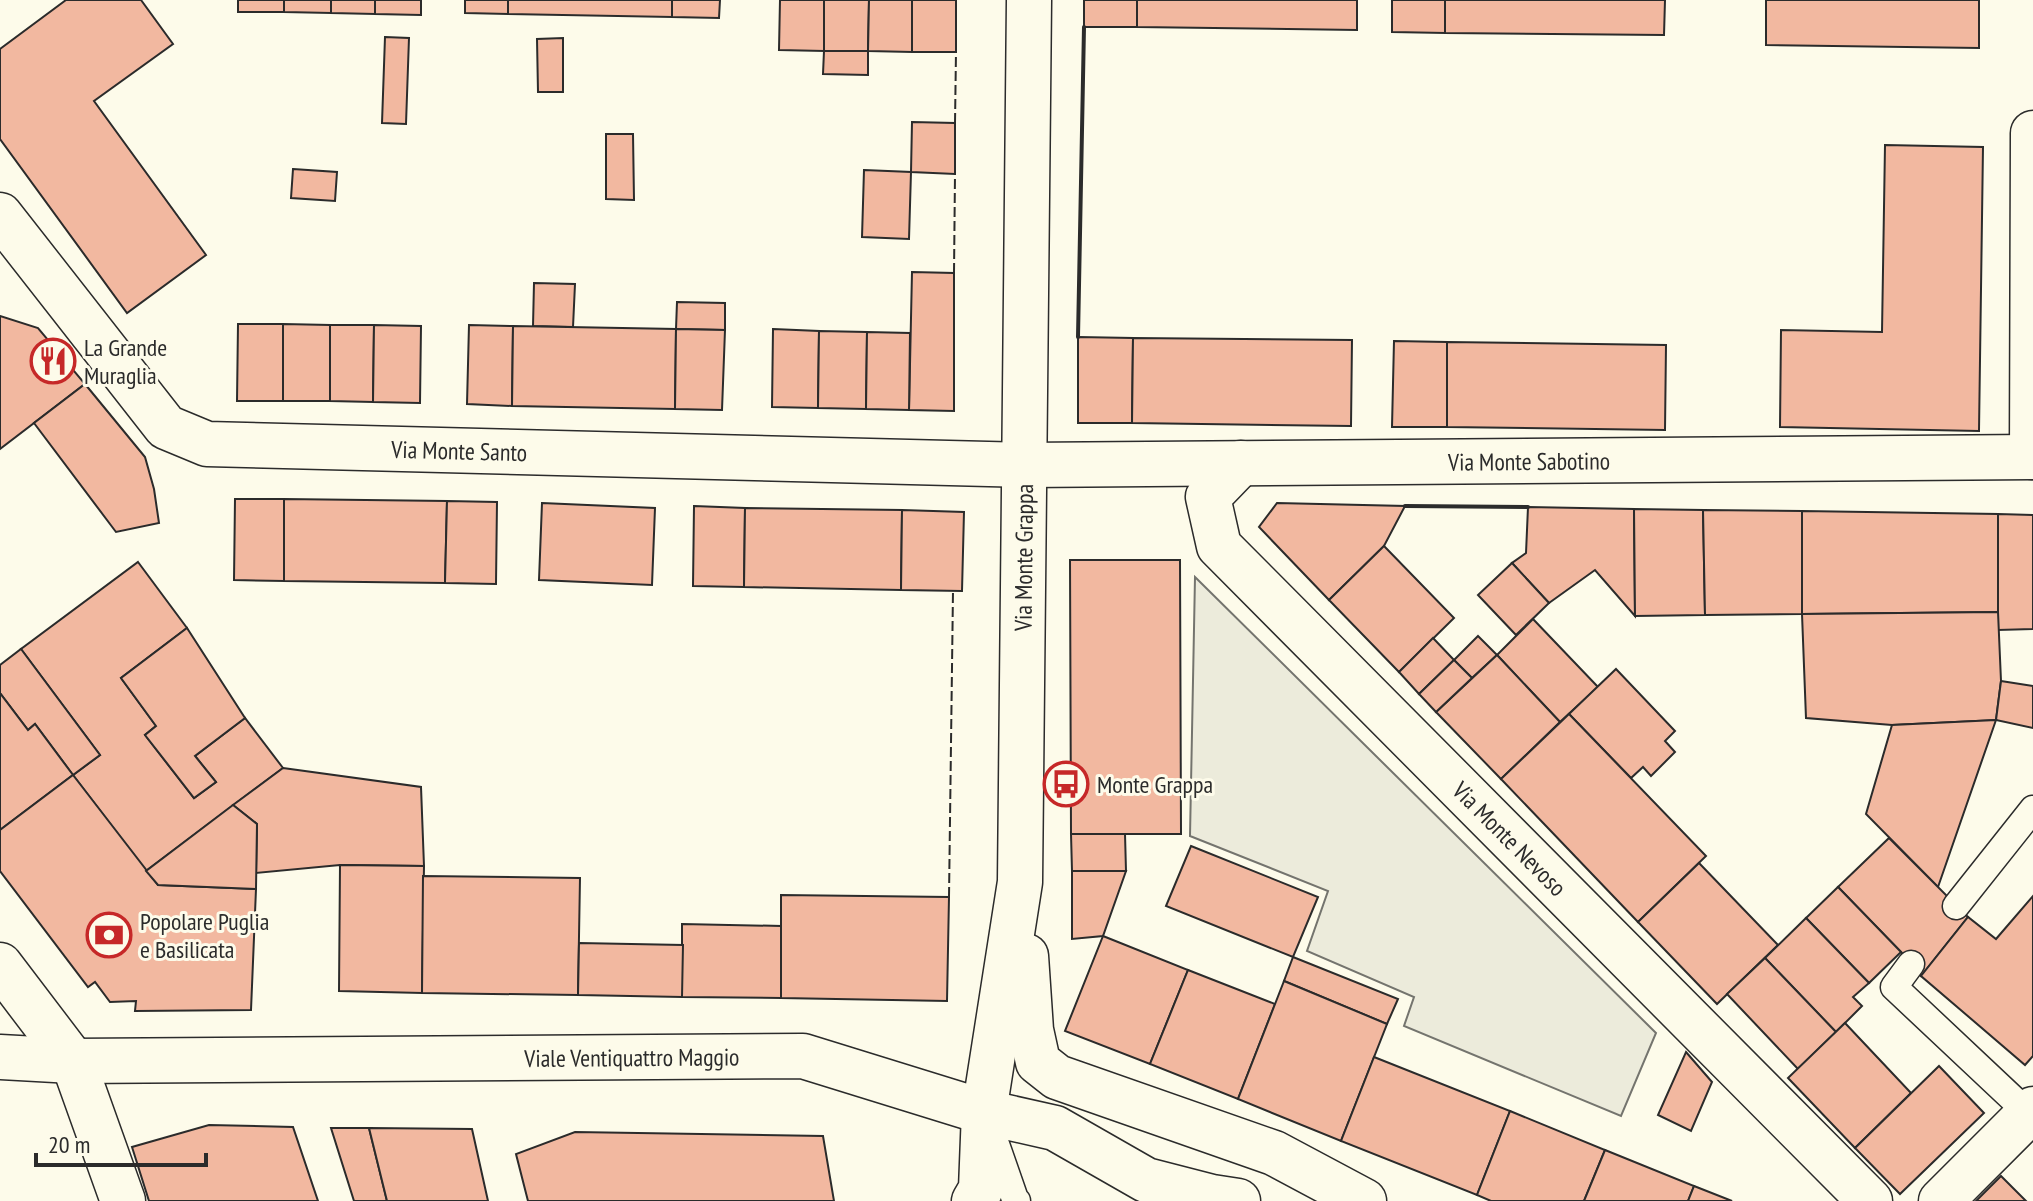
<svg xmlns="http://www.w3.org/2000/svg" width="2033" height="1201" font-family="'PT Sans Narrow',sans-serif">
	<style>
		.green { fill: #ecebdb; stroke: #74746e; stroke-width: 2 }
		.building { fill: #f2b8a0; stroke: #2b2b2b; stroke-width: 2 }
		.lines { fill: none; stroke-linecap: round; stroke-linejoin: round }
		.service-casing { stroke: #2b2b2b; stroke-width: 29 }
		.minor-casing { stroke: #2b2b2b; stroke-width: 47 }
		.secondary-casing { stroke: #2b2b2b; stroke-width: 47 }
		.service { stroke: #fdfbea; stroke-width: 26 }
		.minor { stroke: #fdfbea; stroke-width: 44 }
		.secondary { stroke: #fdfbea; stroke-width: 44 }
		.fence { stroke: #2b2b2b; stroke-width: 2; stroke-dasharray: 10 4; stroke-linecap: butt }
		.wall { stroke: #2b2b2b; stroke-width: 4 }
		.labels { text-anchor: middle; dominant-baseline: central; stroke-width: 6; stroke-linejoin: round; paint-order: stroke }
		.poi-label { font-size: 24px; fill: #2b2b2b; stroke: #fdfbea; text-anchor: start }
		.street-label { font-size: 24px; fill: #2b2b2b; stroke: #fdfbea }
	</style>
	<rect width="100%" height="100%" fill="#fdfbea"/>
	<!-- green -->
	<path class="green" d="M1195 577 1656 1033 1621 1116 1404 1026 1414 997 1307 951 1328 891 1190 836Z"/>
	<!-- building -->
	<g class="building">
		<path d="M66 0H141L173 44 94 101 206 255 127 313 0 139V49Z"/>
		<rect x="238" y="0" width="46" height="12"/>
		<path d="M284 0H331V13L284 12Z"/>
		<path d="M331 0H375V14L331 13Z"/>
		<path d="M375 0H421V15L375 14Z"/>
		<path d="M465 0H508V14L465 13Z"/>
		<path d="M508 0H672V17L508 14Z"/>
		<path d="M672 0H720L719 18 672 17Z"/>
		<path d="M780 0H824V51L779 50Z"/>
		<path d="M824 0H869L868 51H824Z"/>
		<path d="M869 0H912V52L868 51Z"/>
		<rect x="912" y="0" width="44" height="52"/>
		<rect x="1084" y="0" width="53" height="27"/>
		<path d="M1137 0H1357V30L1137 27Z"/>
		<path d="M1392 0H1445V33L1392 32Z"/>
		<path d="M1445 0H1665L1664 35 1445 33Z"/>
		<path d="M1766 0H1979V48L1766 45Z"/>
		<path d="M385 37 409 38 406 124 382 123Z"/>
		<path d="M563 38V92H538L537 39Z"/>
		<path d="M824 51H868V75L823 74Z"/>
		<path d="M912 122 955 123V174L911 172Z"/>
		<path d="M606 134H633L634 200 606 199Z"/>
		<path d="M1885 145 1983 147 1979 431 1780 427 1781 330 1882 332Z"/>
		<path d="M293 169 337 172 335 201 291 198Z"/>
		<path d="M864 170 911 172 909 239 862 237Z"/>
		<path d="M912 272 954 273V411L909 410Z"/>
		<path d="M534 283 575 284 573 327 533 326Z"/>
		<path d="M677 302 725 303V330L676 329Z"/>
		<path d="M0 316 38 328 85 384 0 449Z"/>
		<path d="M238 324H283V401H237Z"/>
		<path d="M283 324 330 325V401H283Z"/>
		<path d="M330 325H374L373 402 330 401Z"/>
		<path d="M374 325 421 326 420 403 373 402Z"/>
		<path d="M469 325 513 326 512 406 467 404Z"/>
		<path d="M513 326 676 329 675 409 512 406Z"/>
		<path d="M676 329 725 330 722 410 675 409Z"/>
		<path d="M773 329 819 331 818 408 772 407Z"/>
		<path d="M819 331 867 332 866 409 818 408Z"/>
		<path d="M867 332 910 333 909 410 866 409Z"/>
		<path d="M1078 337 1133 338 1132 423H1078Z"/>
		<path d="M1133 338 1352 340 1351 426 1132 423Z"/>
		<path d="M1394 341 1447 342V427H1392Z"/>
		<path d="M1447 342 1666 345 1665 430 1447 427Z"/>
		<path d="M85 384 145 457 154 489 159 523 116 532 34 423Z"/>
		<path d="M235 499H284V581L234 580Z"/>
		<path d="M284 499 447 501 445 583 284 581Z"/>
		<path d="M447 501 497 502 496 584 445 583Z"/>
		<path d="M542 503 655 508 652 585 539 580Z"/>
		<path d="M1277 503 1405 506 1384 546 1329 600 1259 527Z"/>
		<path d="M694 506 745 508 744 587 693 586Z"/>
		<path d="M1528 507 1634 509 1635 616 1595 570 1549 603 1512 563 1526 553Z"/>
		<path d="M745 508 902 510 901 590 744 587Z"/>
		<path d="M1634 509 1703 510 1705 615 1635 616Z"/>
		<path d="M902 510 964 512 962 591 901 590Z"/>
		<path d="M1703 510 1802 511V614L1705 615Z"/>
		<path d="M1802 511 1998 514V612L1802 614Z"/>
		<path d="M1998 514 2033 515V629L1998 630Z"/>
		<path d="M1384 546 1454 618 1399 672 1329 600Z"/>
		<path d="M1070 560H1180L1181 834H1071Z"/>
		<path d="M138 562 187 628 121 678 156 726 145 735 194 798 216 782 195 756 245 718 283 768 146 871 73 775 100 755 21 649Z"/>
		<path d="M1512 563 1549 603 1516 635 1478 595Z"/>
		<path d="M1998 612 2001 681 1996 720 1892 725 1806 718 1802 614Z"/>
		<path d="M1533 619 1598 687 1560 722 1497 655Z"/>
		<path d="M187 628 245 718 195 756 216 782 194 798 145 735 156 726 121 678Z"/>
		<path d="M1478 636 1497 655 1472 678 1454 660Z"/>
		<path d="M1433 638 1454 660 1419 694 1399 672Z"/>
		<path d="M21 649 100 755 73 775 35 724 28 730 0 693V665Z"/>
		<path d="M1497 655 1560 722 1501 779 1436 712Z"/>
		<path d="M1454 660 1472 678 1436 712 1419 694Z"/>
		<path d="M1616 669 1675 731 1665 741 1675 752 1651 776 1643 767 1631 778 1569 714Z"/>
		<path d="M2001 681 2033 686V728L1996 720Z"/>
		<path d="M0 693 28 730 35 724 73 775 0 830Z"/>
		<path d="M1569 714 1706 856 1638 922 1501 779Z"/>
		<path d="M1996 720 1938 887 1866 814 1892 725Z"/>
		<path d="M283 768 421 787 424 866 340 865 256 873 257 824 233 805Z"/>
		<path d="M73 775 158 885 256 889 251 1010 135 1011 136 1001 110 1002 95 982 88 987 0 871V830Z"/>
		<path d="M233 805 257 824 256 889 158 885 146 871Z"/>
		<path d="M1071 834H1125L1126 871H1072Z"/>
		<path d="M1889 838 1968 917 1921 976 1901 952 1838 887Z"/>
		<path d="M1191 846 1318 897 1293 957 1166 906Z"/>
		<path d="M1699 863 1778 945 1717 1004 1638 922Z"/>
		<path d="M340 865 424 866 422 993 339 991Z"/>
		<path d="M1072 871H1126L1103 936 1072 939Z"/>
		<path d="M423 876 580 878 578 995 422 993Z"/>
		<path d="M1838 887 1901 952 1869 983 1806 918Z"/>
		<path d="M781 895 949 897 947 1001 781 998Z"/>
		<path d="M2033 896V1056L2025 1065 1921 976 1968 917 1996 939Z"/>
		<path d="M1806 918 1869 983 1853 997 1862 1006 1836 1032 1765 958Z"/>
		<path d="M682 924 781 926V998L682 997Z"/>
		<path d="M1103 936 1188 970 1150 1064 1065 1031Z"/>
		<path d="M579 943 683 945 682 997 578 995Z"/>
		<path d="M1293 957 1398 999 1387 1024 1284 981Z"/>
		<path d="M1765 958 1836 1032 1798 1069 1727 994Z"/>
		<path d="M1188 970 1275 1004 1238 1099 1150 1064Z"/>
		<path d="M1284 981 1387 1024 1341 1141 1238 1099Z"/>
		<path d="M1845 1023 1911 1093 1855 1148 1788 1078Z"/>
		<path d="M1686 1052 1712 1082 1691 1131 1658 1115Z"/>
		<path d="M1374 1057 1510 1111 1477 1195 1341 1141Z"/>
		<path d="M1939 1066 1984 1113 1900 1194 1855 1148Z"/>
		<path d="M1510 1111 1605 1150 1584 1201H1491L1477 1195Z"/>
		<path d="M209 1125 293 1127 318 1201H149L132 1147Z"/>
		<path d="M331 1128H369L387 1201H354Z"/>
		<path d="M369 1128 472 1129 488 1201H387Z"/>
		<path d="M575 1132 823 1136 834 1201H528L516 1154Z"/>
		<path d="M1605 1150 1694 1186 1688 1201H1584Z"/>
		<path d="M2001 1176 2026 1201H1976Z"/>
		<path d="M1694 1186 1732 1201H1688Z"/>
	</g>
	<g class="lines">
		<!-- service casing -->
		<g class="service-casing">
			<g id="service">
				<path d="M1956 906 2033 809"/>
				<path d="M1911 964 1894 987 2029 1114"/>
				<path d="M991 1130 1015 1199 1017 1201"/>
			</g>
		</g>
		<!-- minor casing -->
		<g class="minor-casing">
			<g id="minor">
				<path id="s1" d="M0 215 166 427 207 444 1025 465 2033 457"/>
				<path d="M2032 457 2033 133"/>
				<path id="s2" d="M1241 463 1208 497 1219 546 1870 1201"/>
				<path d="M1026 956 1031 1030 1038 1062 1057 1077 1274 1153 1364 1201"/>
				<path d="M0 965 73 1061 123 1201"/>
				<path id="s3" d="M0 1057 73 1061 803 1056 984 1112 1020 882 1029 0"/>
				<path d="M1941 1201 2033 1109"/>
			</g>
		</g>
		<!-- secondary casing -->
		<g class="secondary-casing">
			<path id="secondary" d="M974 1201 981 1189 984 1112 1055 1128 1146 1180 1212 1197 1238 1201"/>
		</g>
		<!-- service -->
		<use href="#service" class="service"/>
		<!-- minor -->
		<use href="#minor" class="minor"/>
		<!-- secondary -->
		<use href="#secondary" class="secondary"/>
		<!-- fence -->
		<g class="fence">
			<path d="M955 123 956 52"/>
			<path d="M954 273 955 174"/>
			<path d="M949 897 953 591"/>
		</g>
		<!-- wall -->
		<g class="wall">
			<path d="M1078 337 1084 27"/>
			<path d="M1405 506 1528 507"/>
		</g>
	</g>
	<!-- icons -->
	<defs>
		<g id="restaurant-ring" transform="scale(2.3)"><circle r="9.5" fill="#fdfbea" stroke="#c62828" stroke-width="1.5"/><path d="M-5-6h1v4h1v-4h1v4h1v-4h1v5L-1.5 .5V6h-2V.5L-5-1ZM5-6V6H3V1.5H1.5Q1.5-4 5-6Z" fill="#c62828"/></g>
		<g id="bus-ring" transform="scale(2.3)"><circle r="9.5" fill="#fdfbea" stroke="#c62828" stroke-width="1.5"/><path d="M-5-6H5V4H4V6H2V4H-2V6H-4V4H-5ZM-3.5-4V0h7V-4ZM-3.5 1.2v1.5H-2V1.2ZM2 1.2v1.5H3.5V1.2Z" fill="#c62828"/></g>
		<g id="bank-ring" transform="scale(2.3)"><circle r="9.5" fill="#fdfbea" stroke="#c62828" stroke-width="1.5"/><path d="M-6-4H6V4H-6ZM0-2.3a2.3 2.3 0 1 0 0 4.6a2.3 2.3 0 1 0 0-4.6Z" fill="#c62828"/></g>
	</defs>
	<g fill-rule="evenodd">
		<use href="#restaurant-ring" x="53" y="361"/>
		<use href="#bus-ring" x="1066" y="784"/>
		<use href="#bank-ring" x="109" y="935"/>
	</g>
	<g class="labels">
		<!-- poi labels -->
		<g class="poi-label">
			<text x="84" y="347">La Grande<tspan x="84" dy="28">Muraglia</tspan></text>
			<text x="1097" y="784">Monte Grappa</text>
			<text x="140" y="921">Popolare Puglia<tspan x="140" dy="28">e Basilicata</tspan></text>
		</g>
		<!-- street labels -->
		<g class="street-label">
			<text stroke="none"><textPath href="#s1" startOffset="566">Via Monte Santo</textPath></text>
			<text stroke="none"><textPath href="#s1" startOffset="1636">Via Monte Sabotino</textPath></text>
			<text stroke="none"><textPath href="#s3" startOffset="1550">Via Monte Grappa</textPath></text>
			<text stroke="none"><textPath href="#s2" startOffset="510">Via Monte Nevoso</textPath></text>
			<text stroke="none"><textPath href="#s3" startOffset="632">Viale Ventiquattro Maggio</textPath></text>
		</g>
	</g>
	<!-- scale -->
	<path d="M36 1153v12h170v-12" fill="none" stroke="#2b2b2b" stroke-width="4"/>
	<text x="48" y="1153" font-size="24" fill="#2b2b2b" stroke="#fdfbea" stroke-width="6" paint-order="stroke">20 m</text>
</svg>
